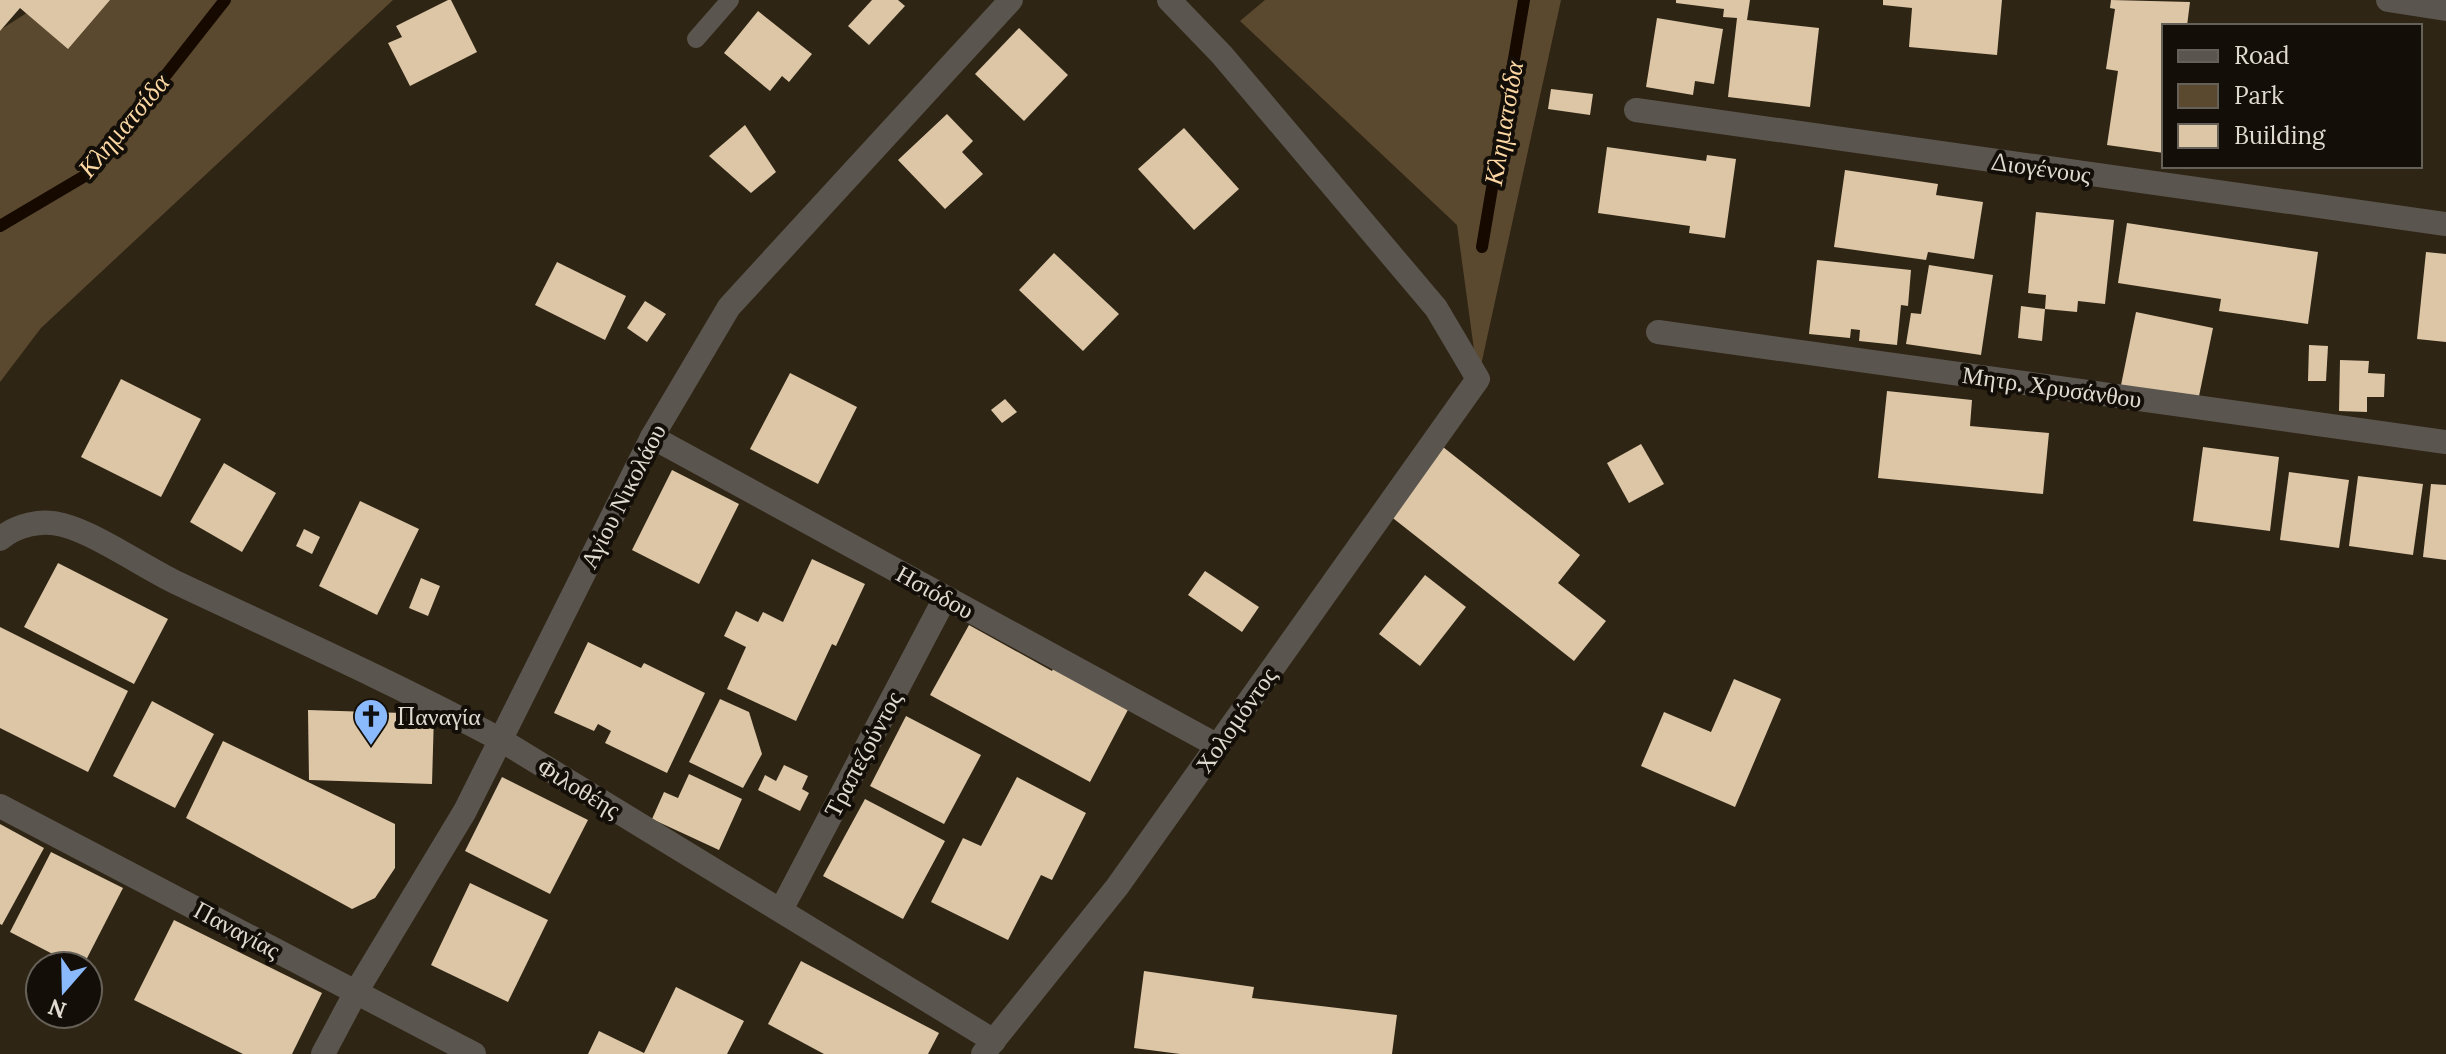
<svg xmlns="http://www.w3.org/2000/svg" width="2446" height="1054" font-family="Lora,serif">
	<style>
		.green { fill: #5b492f }
		.lines { fill: none; stroke-linecap: round; stroke-linejoin: round }
		.stream { stroke: #150900; stroke-width: 12 }
		.building { fill: #dcc6a6 }
		.lane { stroke: #5a554e; stroke-width: 18 }
		.street { stroke: #5a554e; stroke-width: 24 }
		.labels { text-anchor: middle; dominant-baseline: central; stroke-width: 8; stroke-linejoin: round; paint-order: stroke }
		.street-label { font-size: 24px; fill: #e1dad0; stroke: #130f08 }
		.poi-label { font-size: 24px; fill: #e1dad0; stroke: #130f08; text-anchor: start }
		.water-label { font-size: 26px; font-style: italic; fill: #fcd7a3; stroke: #130f08 }
	</style>
	<rect width="100%" height="100%" fill="#2f2515"/>
	<!-- green -->
	<g class="green">
		<path d="M47 0H393L41 328 0 382V30Z"/>
		<path d="M1265 0H1561L1478 379 1457 225 1240 21Z"/>
	</g>
	<g class="lines">
		<!-- stream -->
		<g class="stream">
			<path d="M0 226 88 174 225 0"/>
			<path d="M1482 247 1524 0"/>
		</g>
	</g>
	<!-- building -->
	<g class="building">
		<path d="M0 0H110L68 49 20 8 0 31Z"/>
		<path d="M448 0H451L477 52 410 86 388 43 402 37 396 26Z"/>
		<path d="M872 0H898L905 6 869 45 848 26Z"/>
		<path d="M1676 0H1750L1747 20 1819 28 1810 107 1728 97 1737 18 1723 17 1724 9 1676 3Z"/>
		<path d="M1883 0H2002L1997 55 1909 47 1912 8 1883 5Z"/>
		<path d="M2111 0 2190 2 2187 26H2164V153L2107 145 2118 71 2106 69 2115 9 2110 8Z"/>
		<path d="M758 11 812 54 789 82 782 76 770 91 724 53Z"/>
		<path d="M1657 18 1723 29 1714 84 1695 81 1693 95 1646 87Z"/>
		<path d="M1019 28 1068 75 1024 121 975 74Z"/>
		<path d="M1551 89 1593 94 1590 115 1548 109Z"/>
		<path d="M947 114 973 141 962 152 983 174 945 209 898 160Z"/>
		<path d="M745 125 776 172 751 193 709 156Z"/>
		<path d="M1184 128 1239 189 1194 230 1138 169Z"/>
		<path d="M1607 147 1706 161 1707 155 1736 159 1725 238 1689 233 1690 226 1598 213Z"/>
		<path d="M1845 170 1938 184 1936 195 1983 202 1974 259 1928 252 1926 260 1834 247Z"/>
		<path d="M2036 212 2114 220 2105 304 2078 301 2077 312 2045 309 2046 295 2028 293Z"/>
		<path d="M2127 223 2318 252 2308 324 2219 311 2221 299 2118 283Z"/>
		<path d="M2426 252 2446 254V342L2417 339Z"/>
		<path d="M1054 253 1119 314 1083 351 1019 290Z"/>
		<path d="M1817 260 1911 270 1908 306 1901 305 1897 345 1859 341 1860 330 1851 329 1850 338 1809 334Z"/>
		<path d="M557 262 626 296 605 340 535 305Z"/>
		<path d="M1929 265 1993 275 1981 355 1906 344 1911 313 1921 314Z"/>
		<path d="M645 301 666 314 647 342 627 328Z"/>
		<path d="M2021 306 2045 309 2042 341 2018 338Z"/>
		<path d="M2136 312 2213 328 2198 401 2121 385Z"/>
		<path d="M2309 345 2328 346 2326 381H2308Z"/>
		<path d="M2340 360 2369 361 2368 373 2385 374 2384 397H2367V412L2339 411Z"/>
		<path d="M790 373 857 407 818 484 750 449Z"/>
		<path d="M121 379 201 419 161 497 81 457Z"/>
		<path d="M1887 391 1972 400 1970 426 2049 433 2043 494 1878 478Z"/>
		<path d="M1005 399 1017 412 1002 423 991 410Z"/>
		<path d="M1641 444 1664 484 1629 503 1607 463Z"/>
		<path d="M1443 447 1580 555 1558 583 1606 621 1574 661 1389 515Z"/>
		<path d="M2203 447 2279 457 2270 531 2193 521Z"/>
		<path d="M224 463 276 493 242 552 190 522Z"/>
		<path d="M672 470 739 504 699 584 632 550Z"/>
		<path d="M2289 472 2349 480 2339 548 2280 540Z"/>
		<path d="M2358 476 2423 484 2413 555 2349 546Z"/>
		<path d="M2431 484 2446 485V560L2423 557Z"/>
		<path d="M360 501 419 529 377 615 319 586Z"/>
		<path d="M304 529 320 537 312 554 296 546Z"/>
		<path d="M812 559 865 584 836 646 832 644 796 721 727 689 746 647 724 636 736 611 758 622 763 612 783 622Z"/>
		<path d="M58 563 168 619 134 684 24 627Z"/>
		<path d="M1205 571 1259 607 1242 632 1188 595Z"/>
		<path d="M1425 575 1466 607 1420 666 1379 634Z"/>
		<path d="M421 578 440 586 428 616 409 608Z"/>
		<path d="M969 625 1052 671 1055 665 1131 704 1090 782 930 695Z"/>
		<path d="M0 627 128 691 88 772 0 728Z"/>
		<path d="M588 642 641 668 644 663 705 693 667 773 605 743 611 731 598 724 594 731 554 713Z"/>
		<path d="M1734 679 1781 699 1735 807 1641 766 1664 712 1711 732Z"/>
		<path d="M720 699 749 712 762 754 743 788 689 762Z"/>
		<path d="M152 701 214 734 175 808 113 776Z"/>
		<path d="M308 710 434 714 432 784 309 780Z"/>
		<path d="M906 716 981 755 944 824 870 786Z"/>
		<path d="M223 741 395 824V868L375 898 352 909 186 818Z"/>
		<path d="M784 765 808 776 802 789 809 793 800 811 758 790 765 775 776 781Z"/>
		<path d="M689 774 742 799 719 850 652 819 664 792 678 798Z"/>
		<path d="M502 777 588 820 550 894 465 851Z"/>
		<path d="M1017 777 1086 813 1052 880 1041 875 1008 940 931 902 963 838 981 846Z"/>
		<path d="M865 799 945 841 903 919 823 876Z"/>
		<path d="M0 824 44 848 2 925 0 924Z"/>
		<path d="M51 852 123 888 83 966H76L10 932Z"/>
		<path d="M470 883 548 920 508 1002 431 965Z"/>
		<path d="M174 920 322 993 292 1054H243L134 1000Z"/>
		<path d="M801 961 939 1033 928 1054H824L768 1024Z"/>
		<path d="M1144 971 1254 987 1252 998 1397 1015 1392 1054H1180L1134 1048Z"/>
		<path d="M676 987 744 1021 727 1054H588L599 1031 644 1053Z"/>
	</g>
	<g class="lines">
		<!-- lane -->
		<path class="lane" d="M696 39 730 0"/>
		<!-- street -->
		<g class="street">
			<path d="M2388 0 2446 9"/>
			<path d="M1636 110 2446 224"/>
			<path d="M1658 332 2446 442"/>
			<path d="M652 437 1218 746"/>
			<path d="M0 539C16 525 42 519 63 525 97 534 142 566 177 583 285 634 395 683 501 740L994 1041"/>
			<path d="M0 806 474 1054"/>
			<path d="M781 910 945 598"/>
			<path d="M323 1054 356 992 465 811 652 437 729 307 1011 0"/>
			<path d="M983 1054 1117 887 1478 379 1436 308 1222 55 1169 0"/>
		</g>
	</g>
	<!-- icons -->
	<defs>
		<g id="church-pin" transform="scale(1.8)"><path d="M0 17L-7.5 6A9.5 9.5 0 1 1 7.5 6Z" fill="#8abafc" stroke="#130f08"/><path d="M-1.2-6h2.4v3.5h3.3v2.4h-3.3V6h-2.4V-.1h-3.3v-2.4h3.3Z" fill="#111"/></g>
	</defs>
	<g fill-rule="evenodd">
		<use href="#church-pin" x="371" y="716"/>
	</g>
	<g class="labels">
		<!-- street labels -->
		<g class="street-label">
			<text transform="translate(2041 168) rotate(8)">Διογένους</text>
			<text transform="translate(2052 387) rotate(8)">Μητρ. Χρυσάνθου</text>
			<text transform="translate(623 496) rotate(-63)">Αγίου Νικολάου</text>
			<text transform="translate(935 592) rotate(29)">Ησιόδου</text>
			<text transform="translate(1236 720) rotate(-55)">Χολομόντος</text>
			<text transform="translate(863 754) rotate(-62)">Τραπεζούντος</text>
			<text transform="translate(579 788) rotate(31)">Φιλοθέης</text>
			<text transform="translate(237 930) rotate(28)">Παναγίας</text>
		</g>
		<!-- poi labels -->
		<g class="poi-label">
			<text x="397" y="716">Παναγία</text>
		</g>
		<!-- water labels -->
		<g class="water-label">
			<text transform="translate(1503 123) rotate(-80)">Κληματσίδα</text>
			<text transform="translate(123 125) rotate(-50)">Κληματσίδα</text>
		</g>
	</g>
	<!-- legend -->
	<rect x="2162" y="24" width="260" height="144" fill="#130f08" stroke="#656058" stroke-width="2"/>
	<rect x="2178" y="50" width="40" height="12" fill="#5a554e" stroke="#656058" stroke-width="2"/>
	<text x="2234" y="64" font-size="24" fill="#e1dad0">Road</text>
	<rect x="2178" y="84" width="40" height="24" fill="#5b492f" stroke="#656058" stroke-width="2"/>
	<text x="2234" y="104" font-size="24" fill="#e1dad0">Park</text>
	<rect x="2178" y="124" width="40" height="24" fill="#dcc6a6" stroke="#656058" stroke-width="2"/>
	<text x="2234" y="144" font-size="24" fill="#e1dad0">Building</text>
	<!-- north arrow -->
	<g transform="translate(64 990) rotate(200)"><circle r="38" fill="#130f08" stroke="#656058" stroke-width="2"/>
	<path d="M0-6L14 30L0 20L-14 30Z" fill="#8abafc"/>
	<text y="-12" font-size="22" font-weight="bold" text-anchor="middle" fill="#e1dad0">N</text>
	</g>
</svg>
